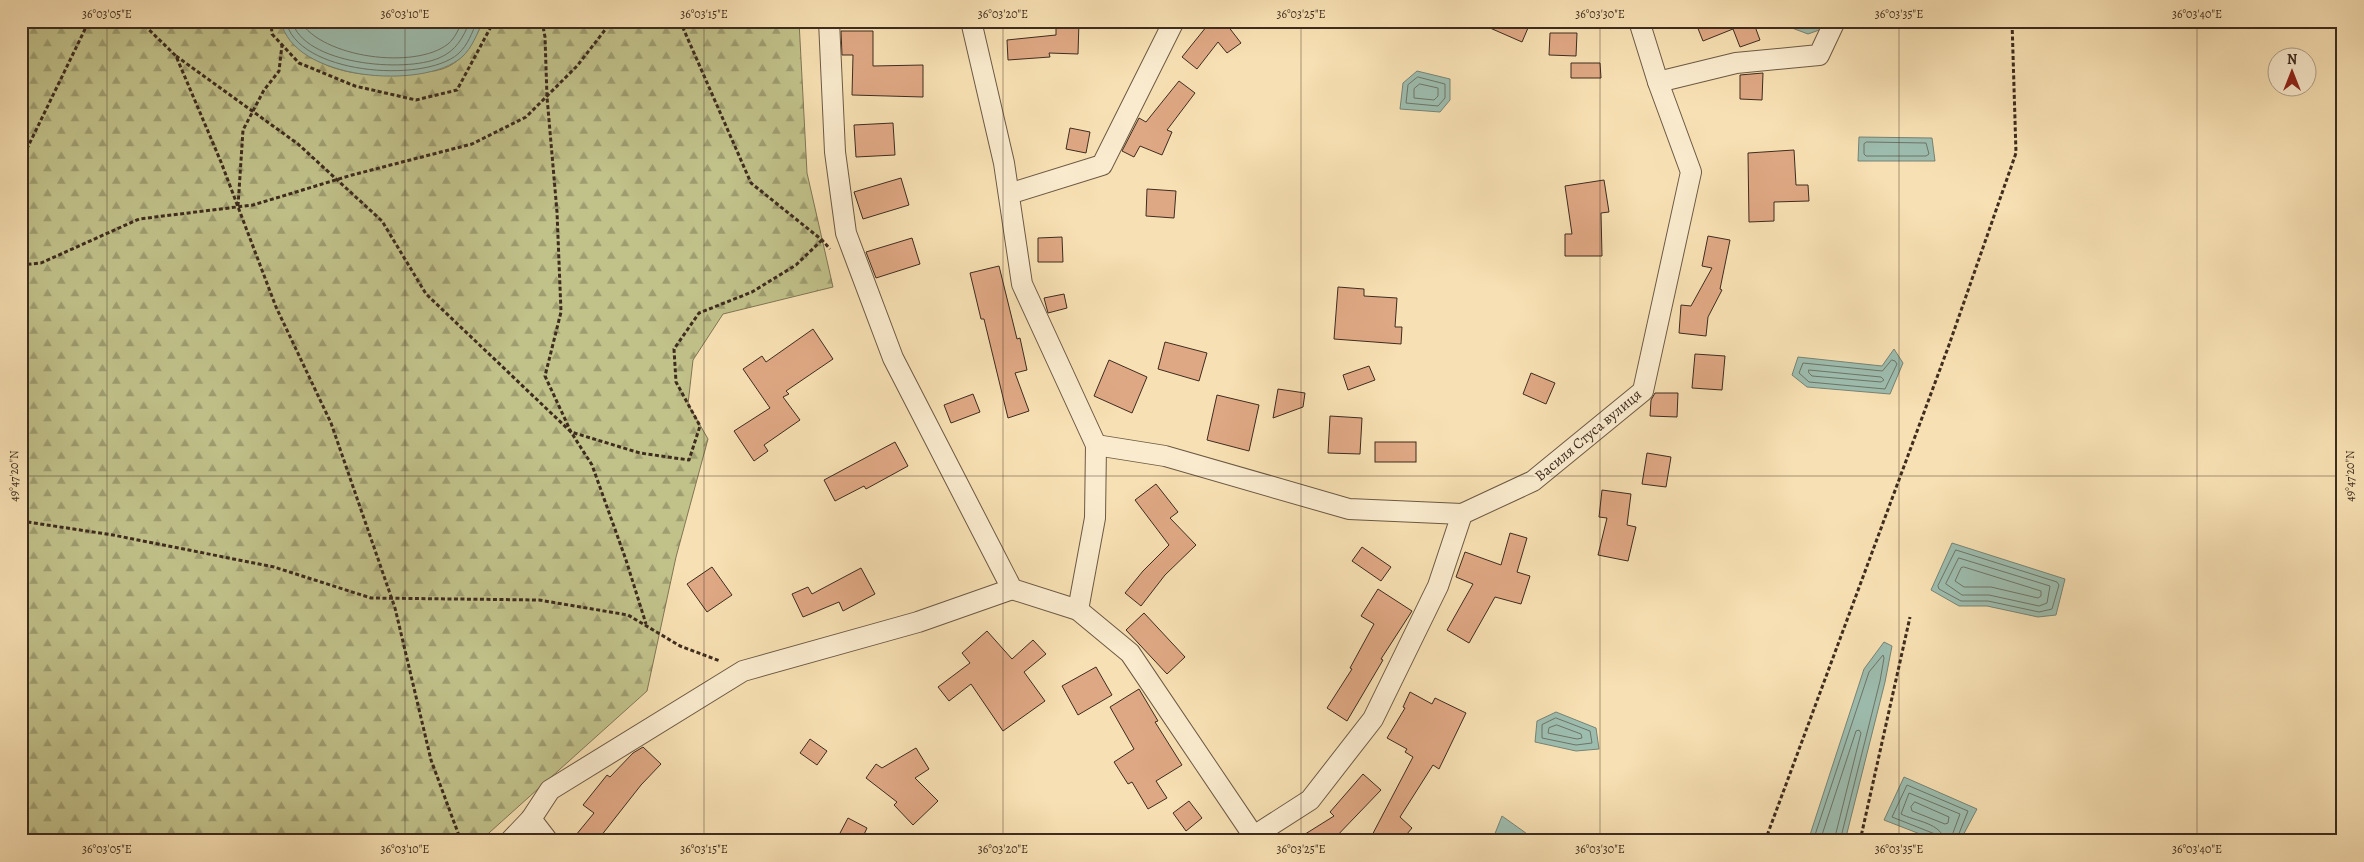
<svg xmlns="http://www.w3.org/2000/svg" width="2364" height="862" font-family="Alegreya,serif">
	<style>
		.forest { fill: url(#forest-firs); stroke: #807654 }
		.water { fill: #9dbdaf; stroke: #778375 }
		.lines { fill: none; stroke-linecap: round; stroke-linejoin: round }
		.shore { stroke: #6e7467; stroke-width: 1 }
		.building { fill: #dfa884; stroke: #3e2c1f }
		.street-casing { stroke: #6c5944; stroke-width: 22 }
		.path { stroke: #3e2c1f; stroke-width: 3; stroke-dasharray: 4 2.5; stroke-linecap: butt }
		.street { stroke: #faebce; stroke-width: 20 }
		.ticks { fill: none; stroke: #3e2c1f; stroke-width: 1; stroke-opacity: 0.45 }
		.labels { text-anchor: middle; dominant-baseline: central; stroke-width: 4; stroke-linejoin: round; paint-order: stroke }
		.street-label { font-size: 15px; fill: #3e2c1f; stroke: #faebce }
		.neatline { fill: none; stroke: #3e2c1f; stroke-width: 2 }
		.ticks-label { font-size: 12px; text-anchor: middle; fill: #3e2c1f }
	</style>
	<defs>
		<pattern id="forest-firs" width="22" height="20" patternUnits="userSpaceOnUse" patternTransform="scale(1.25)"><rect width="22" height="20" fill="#c1c18a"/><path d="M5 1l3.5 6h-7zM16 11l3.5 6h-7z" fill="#9e9d70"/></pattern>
	</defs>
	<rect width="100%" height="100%" fill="#f7e0b3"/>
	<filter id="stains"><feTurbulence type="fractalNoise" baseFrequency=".004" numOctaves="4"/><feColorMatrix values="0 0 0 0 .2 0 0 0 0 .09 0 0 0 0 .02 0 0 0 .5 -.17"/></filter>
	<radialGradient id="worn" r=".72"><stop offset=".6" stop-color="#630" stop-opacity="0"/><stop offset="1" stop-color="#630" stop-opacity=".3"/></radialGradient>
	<!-- forest -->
	<path class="forest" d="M21 21H281C283 31 289 36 295 43 325 76 374 78 416 73 424 71 434 72 442 69 464 62 474 41 483 21H799L807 173 833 287 723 314 693 360 688 404 708 439 676 557 647 691 480 841H21Z"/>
	<!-- water -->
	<g class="water">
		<path d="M281 21H483C477 34 472 48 462 57 423 91 292 80 281 21Z"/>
		<path d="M1792 21H1822V29L1808 34 1792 28Z"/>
		<path d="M1417 71 1450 79V100L1440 112 1400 109 1403 83Z"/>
		<path d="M1859 137 1932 138 1935 161H1858Z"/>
		<path d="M1894 349 1903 363 1890 394 1807 387 1792 375 1798 357 1882 366Z"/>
		<path d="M1952 543 2065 579 2056 615 2038 617 1987 606H1959L1931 590Z"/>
		<path d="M1884 642 1892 646 1885 682 1845 841H1808L1864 669Z"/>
		<path d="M1556 712 1596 728 1599 749 1576 751 1535 742 1537 721Z"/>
		<path d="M1904 777 1977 809 1960 841H1938L1884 820Z"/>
		<path d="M1502 816 1537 841H1492Z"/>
	</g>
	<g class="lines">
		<!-- shore -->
		<g class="shore">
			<path d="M286 21C296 74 423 84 458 54 468 45 472 33 477 21"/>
			<path d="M292 21C303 65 405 73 439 58 456 51 463 38 470 21"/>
			<path d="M300 21C322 58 415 70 448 44 455 38 459 29 462 21"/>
			<path d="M1418 77 1445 84V98L1438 106 1406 103 1408 85Z"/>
			<path d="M1420 84 1438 88V96L1434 100 1414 98V89Z"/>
			<path d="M1867 142 1926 143 1929 154 1926 156H1866L1864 154V144Z"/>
			<path d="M1892 360 1895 361 1897 364 1885 389 1809 382 1799 373 1803 363 1882 371Z"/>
			<path d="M1809 370 1881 377 1884 380 1881 382 1812 376 1809 373Z"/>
			<path d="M1956 550 2057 582 2059 585 2052 609 2039 612 1988 601H1961L1939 589 1938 586Z"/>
			<path d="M1959 558 2050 586 2047 603 2039 606 1989 595H1962L1946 584Z"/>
			<path d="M1964 567 2041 591V596L2038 598 1991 587H1964L1955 581 1961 568Z"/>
			<path d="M1556 718 1590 731 1592 743 1576 745 1542 738V725Z"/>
			<path d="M1557 725 1581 734 1582 738 1577 739 1548 733 1549 728Z"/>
			<path d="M1915 802 1949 817 1948 823 1945 824 1912 811 1911 807Z"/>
			<path d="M1813 841 1869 672 1883 655 1884 658 1880 681 1840 841"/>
			<path d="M1820 841 1856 731 1859 730 1861 733 1834 841"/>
			<path d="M1938 841 1935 834 1892 817 1907 785 1968 811 1956 841"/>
			<path d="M1944 841C1943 823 1914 821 1901 814L1909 793 1960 814 1950 841"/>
		</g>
	</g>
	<!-- building -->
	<g class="building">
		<path d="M1056 21H1079L1078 54 1049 53 1050 57 1008 60 1007 40 1056 35Z"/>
		<path d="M1211 21H1224L1241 43 1227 53 1218 42 1197 69 1182 57Z"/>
		<path d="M1474 21H1531L1522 42Z"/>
		<path d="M1695 21H1753L1760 40 1740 47 1733 29 1703 41Z"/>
		<path d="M841 31H873V66L923 65V97L852 95 853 55H842Z"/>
		<path d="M1550 33H1577L1576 56 1549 55Z"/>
		<path d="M1571 63H1600L1601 78H1571Z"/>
		<path d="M1763 73 1762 100 1740 99V75Z"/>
		<path d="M1179 81 1195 93 1167 130 1172 132 1162 155 1140 146 1134 157 1122 151 1139 118 1146 122Z"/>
		<path d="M893 123 895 155 856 157 854 125Z"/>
		<path d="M1070 128 1090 132 1086 153 1066 149Z"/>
		<path d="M1794 150 1796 185H1808L1809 201 1774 202V221L1749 222 1748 153Z"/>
		<path d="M901 178 909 205 863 219 854 192Z"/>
		<path d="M1604 180 1609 212 1601 213 1602 256H1565V234H1572L1565 186Z"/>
		<path d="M1147 189 1176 191 1174 218 1146 216Z"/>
		<path d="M1708 236 1730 240 1720 289 1722 290 1708 317 1706 336 1679 333 1681 305 1691 306 1712 268 1702 266Z"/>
		<path d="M1062 237 1063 262H1038V238Z"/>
		<path d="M912 238 920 264 876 278 866 252Z"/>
		<path d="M999 266 1017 339 1020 338 1027 370 1015 373 1029 411 1008 418 984 319H981L970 273Z"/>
		<path d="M1338 287 1364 289V296L1397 298 1395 327H1402L1401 344 1334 339Z"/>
		<path d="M1064 294 1067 308 1048 313 1044 298Z"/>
		<path d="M813 329 833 359 786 391 789 394 783 397 800 420 764 445 768 451 754 461 734 431 770 408 743 369 762 356 766 362Z"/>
		<path d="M1165 342 1207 353 1199 381 1158 369Z"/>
		<path d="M1695 354 1725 356 1722 390 1692 388Z"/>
		<path d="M1109 360 1147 377 1132 413 1094 396Z"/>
		<path d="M1369 366 1375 380 1348 390 1343 375Z"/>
		<path d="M1531 373 1555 383 1546 404 1523 394Z"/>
		<path d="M1278 389 1305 393 1303 407 1273 418Z"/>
		<path d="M1655 393H1678L1677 417 1650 416 1651 400Z"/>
		<path d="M973 394 980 412 951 423 944 405Z"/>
		<path d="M1217 395 1259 405 1249 451 1207 440Z"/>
		<path d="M1330 416 1362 418 1360 454 1328 453Z"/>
		<path d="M895 442 908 466 866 489 864 486 835 501 824 480Z"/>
		<rect x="1375" y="442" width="41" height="20"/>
		<path d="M1647 453 1671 457 1666 487 1642 484Z"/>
		<path d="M1156 484 1178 512 1170 518 1196 545 1165 575 1141 606 1125 593 1143 571 1169 545 1135 500Z"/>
		<path d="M1602 490 1631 494 1627 525 1636 527 1628 561 1598 555 1607 518 1599 517Z"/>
		<path d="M1510 533 1527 538 1517 572 1530 576 1521 604 1495 597 1469 643 1447 630 1473 584 1456 577 1465 552 1501 565Z"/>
		<path d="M1362 547 1391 567 1381 581 1352 561Z"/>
		<path d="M712 567 732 595 707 612 687 584Z"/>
		<path d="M861 568 875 594 843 611 839 602 803 617 792 594 808 587 812 594Z"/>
		<path d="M1378 589 1412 611 1381 659 1383 660 1347 721 1327 708 1352 669 1350 668 1374 624 1361 616Z"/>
		<path d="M1144 613 1185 657 1167 674 1126 630Z"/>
		<path d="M987 631 1012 659 1033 640 1046 654 1024 672 1045 701 1003 731 971 684 949 701 938 687 970 663 962 653Z"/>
		<path d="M1096 667 1112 695 1078 715 1062 686Z"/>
		<path d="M1139 689 1158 721 1155 722 1182 765 1156 781 1167 798 1148 809 1132 782 1128 784 1114 762 1134 749 1110 707Z"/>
		<path d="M1410 692 1432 704 1435 698 1466 713 1439 769 1433 765 1400 817 1412 828 1401 841H1369L1413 757 1405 752 1407 749 1387 738 1405 708 1403 707Z"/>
		<path d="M810 739 827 751 817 765 800 753Z"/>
		<path d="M643 747 661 764 641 785 597 841H571L594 813 583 805 607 775 610 777 633 753Z"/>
		<path d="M916 748 929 769 915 778 938 801 913 825 894 805 897 802 866 778 876 764 882 768Z"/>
		<path d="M1363 774 1381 790 1332 841H1294L1334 816 1330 812Z"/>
		<path d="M1189 801 1202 818 1186 831 1173 813Z"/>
		<path d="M848 818 867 828 861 841H850L839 835Z"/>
	</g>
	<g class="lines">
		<!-- street casing -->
		<g class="street-casing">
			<g id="street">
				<path d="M829 21 835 152 846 233 893 358 1012 589 1078 610 1130 653 1257 841"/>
				<path d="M971 21 1004 163 1022 284 1096 445 1095 518 1078 610"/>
				<path d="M1658 82 1736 63 1819 55 1835 21"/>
				<path d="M1009 194 1102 165 1174 21"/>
				<path d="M1096 445 1165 456 1349 509 1462 514"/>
				<path d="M531 819 548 841"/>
				<path d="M1254 836 1310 800 1373 719 1438 586 1462 514 1533 481 1643 391 1691 172 1658 82 1639 21"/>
				<path d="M510 841 531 819 550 790 743 671 918 622 1012 589"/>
			</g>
		</g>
		<!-- path -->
		<g class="path">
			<path d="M140 21 176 56 221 162 276 307 331 423 395 608 431 760 461 841"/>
			<path d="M271 21 272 34 299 63 355 86 416 100 457 90 494 21"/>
			<path d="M542 21 545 37 547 97 557 212 561 312 545 376 571 432 592 465 626 560 646 624"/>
			<path d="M680 21 751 183 822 240 830 249"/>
			<path d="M176 56 298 144 382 221 426 294 571 432 640 453 689 460 700 426 676 382 674 349 699 313 752 292 796 265 822 240"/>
			<path d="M21 161 89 21"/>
			<path d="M238 206 243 130 264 90 279 71 282 45"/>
			<path d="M21 265 41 263 139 219 253 205 352 175 472 144 526 117 577 66 612 21"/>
			<path d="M21 521 113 535 274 567 371 598 539 600 628 615 680 646 720 661"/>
			<path d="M1765 841 1949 345 2016 153 2012 21"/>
			<path d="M1860 841 1910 617"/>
		</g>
		<!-- street -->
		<use href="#street" class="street"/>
	</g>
	<!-- ticks -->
	<path class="ticks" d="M107 21V841M405 21V841M704 21V841M1003 21V841M1301 21V841M1600 21V841M1899 21V841M2197 21V841M21 476H2343"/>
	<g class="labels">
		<!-- street labels -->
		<g class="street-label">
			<text transform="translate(1588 435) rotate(-40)">Василя Стуса вулиця</text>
		</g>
	</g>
	<!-- margin -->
	<rect width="2364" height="862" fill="none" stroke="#f7e0b3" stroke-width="55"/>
	<!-- north arrow -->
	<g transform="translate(2292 72)"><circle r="24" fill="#faebce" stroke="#af9f88"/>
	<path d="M0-4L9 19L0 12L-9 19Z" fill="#8f2418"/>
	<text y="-8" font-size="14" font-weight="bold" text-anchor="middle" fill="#3e2c1f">N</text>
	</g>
	<rect x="28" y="28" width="2308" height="806" class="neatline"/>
	<g class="ticks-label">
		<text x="107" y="18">36°03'05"E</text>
		<text x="405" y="18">36°03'10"E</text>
		<text x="704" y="18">36°03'15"E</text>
		<text x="1003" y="18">36°03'20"E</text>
		<text x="1301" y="18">36°03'25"E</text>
		<text x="1600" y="18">36°03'30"E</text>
		<text x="1899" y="18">36°03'35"E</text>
		<text x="2197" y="18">36°03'40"E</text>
		<text transform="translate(14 476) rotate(-90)" y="4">49°47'20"N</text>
		<text transform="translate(2350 476) rotate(-90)" y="4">49°47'20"N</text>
		<text x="107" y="853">36°03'05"E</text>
		<text x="405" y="853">36°03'10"E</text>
		<text x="704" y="853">36°03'15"E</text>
		<text x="1003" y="853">36°03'20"E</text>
		<text x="1301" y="853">36°03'25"E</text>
		<text x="1600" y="853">36°03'30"E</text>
		<text x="1899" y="853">36°03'35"E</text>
		<text x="2197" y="853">36°03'40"E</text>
	</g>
	<rect width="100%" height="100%" filter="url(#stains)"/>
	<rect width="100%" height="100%" fill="url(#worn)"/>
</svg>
